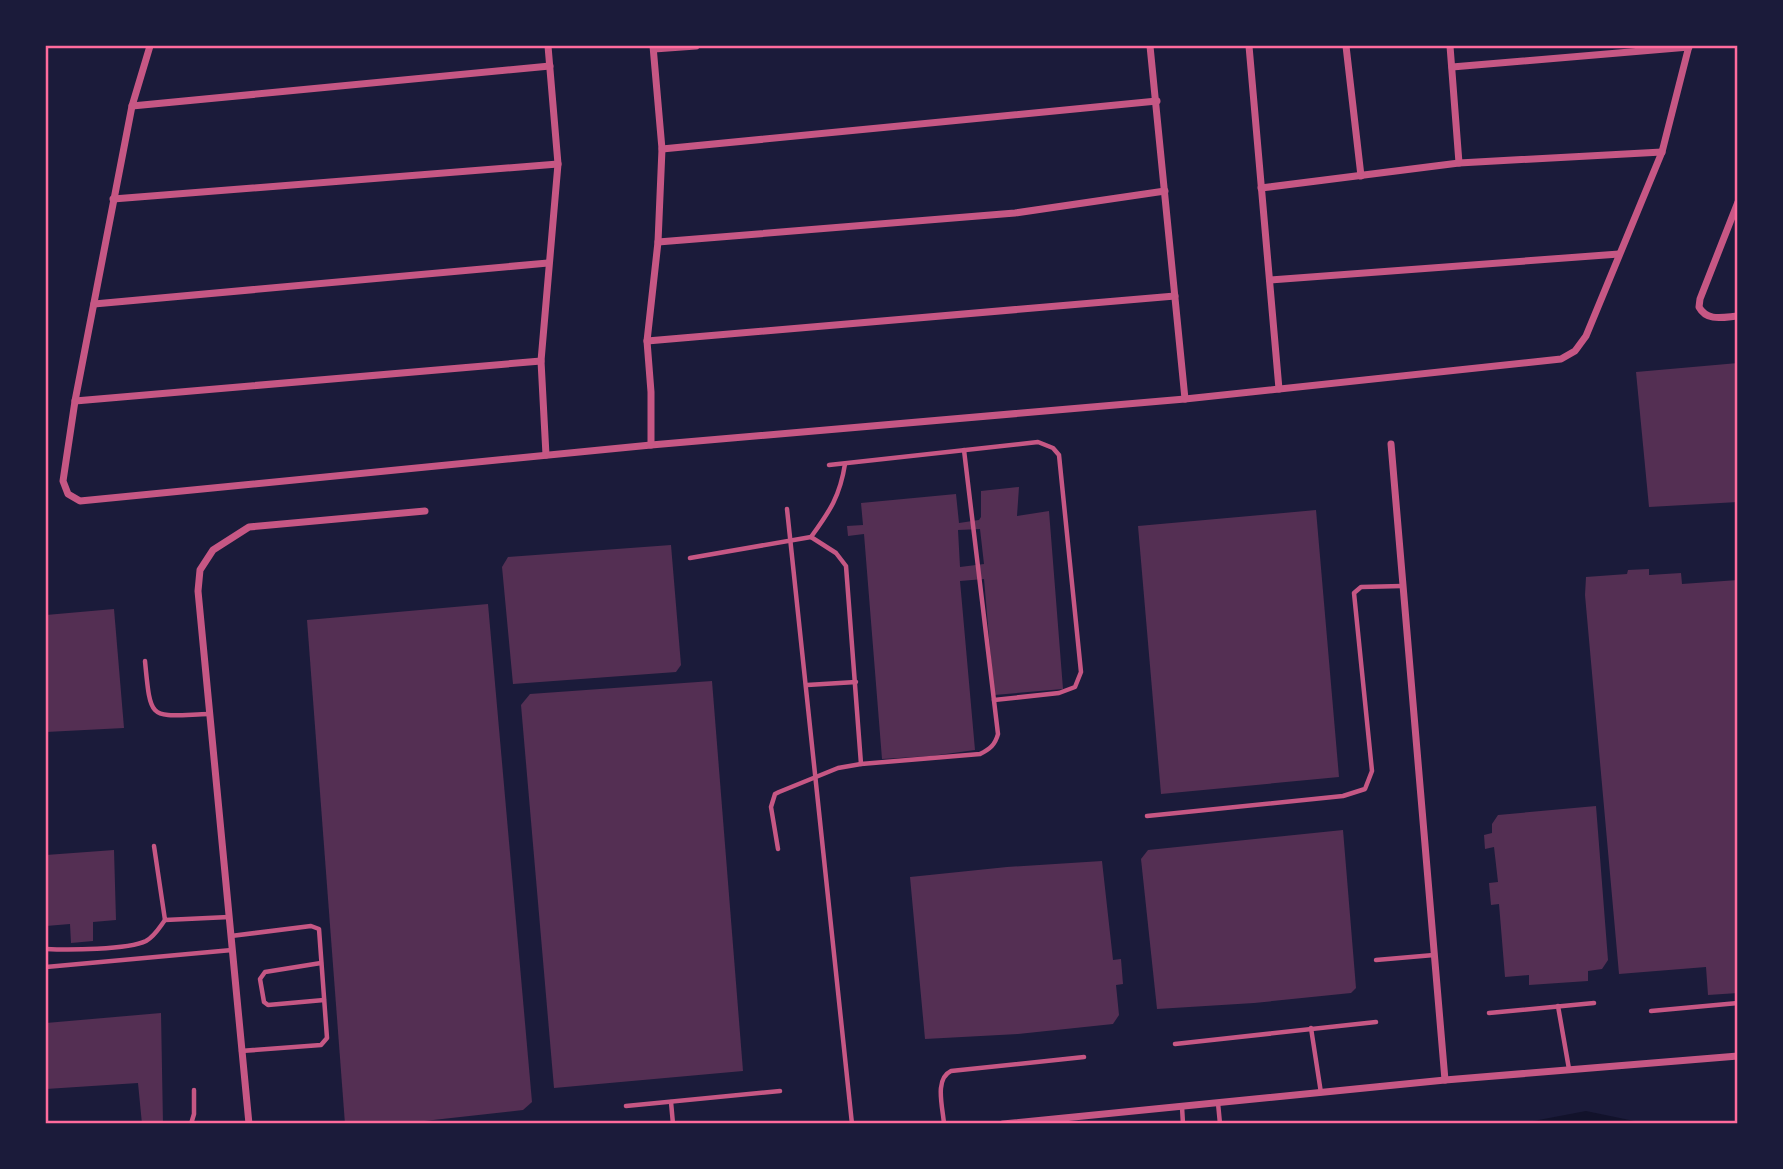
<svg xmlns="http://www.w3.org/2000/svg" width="1783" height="1169" font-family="Signika,sans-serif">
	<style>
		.water { fill: #12122b }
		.building { fill: #542f53; fill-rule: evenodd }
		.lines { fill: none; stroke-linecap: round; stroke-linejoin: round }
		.service { stroke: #c65784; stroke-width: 4.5 }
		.minor { stroke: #c65784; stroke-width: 7 }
		.neatline { fill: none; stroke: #ff6b9d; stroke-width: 2.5 }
	</style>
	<rect width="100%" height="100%" fill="#1b1b3a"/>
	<!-- water -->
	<path class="water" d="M1586 1111 1644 1123H1522Z"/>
	<!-- building -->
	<g class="building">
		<path d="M1738 363V502L1649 507 1636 372Z"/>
		<path d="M1019 487 1017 516 1049 511 1063 689 994 695 984 579 960 581 975 750 931 756 882 759 864 534 848 536 847 526 863 525 861 503 956 494 959 523 979 520 981 517V491ZM980 529 984 564 960 567 958 530Z"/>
		<path d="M1316 510 1339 777 1161 794 1138 526Z"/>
		<path d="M671 545 681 665 676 672 513 684 502 567 508 557Z"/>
		<path d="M1649 569V575L1681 573 1682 584 1738 580V993L1708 995 1706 967 1619 974 1585 595 1586 577 1627 574 1628 570Z"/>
		<path d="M488 604 532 1102 523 1110 397 1124H345L307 620Z"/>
		<path d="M114 609 124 728 46 732V615Z"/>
		<path d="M712 681 743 1071 554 1088 521 705 530 694Z"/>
		<path d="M1596 806 1608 960 1602 969 1588 971V981L1529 985V975L1505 977 1499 904 1491 905 1489 883 1498 882 1494 847 1485 849 1484 835 1492 833V824L1498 815Z"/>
		<path d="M1343 830 1356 988 1351 993 1254 1003 1157 1009 1141 859 1148 850Z"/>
		<path d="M114 850 116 920 93 922V941L71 943 70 924 46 926V855Z"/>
		<path d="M1102 861 1113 960 1121 959 1123 984 1116 985 1119 1015 1113 1024 1018 1034 925 1039 910 877 1007 867Z"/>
		<path d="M161 1013 163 1124H142L138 1083 46 1089V1023Z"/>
	</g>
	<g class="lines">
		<!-- service -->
		<g class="service">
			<path d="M829 465 1038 442 1053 448 1059 455 1081 672 1075 687 1059 693 994 700"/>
			<path d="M787 509 852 1124"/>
			<path d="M811 537C830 511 840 496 845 464"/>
			<path d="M690 558 811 537 836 553 846 566 861 764"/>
			<path d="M145 661C151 723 149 716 209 714"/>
			<path d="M807 685 856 682"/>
			<path d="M1147 816 1343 796 1365 789 1372 771 1354 593 1361 587 1402 586"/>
			<path d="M154 846 165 920 229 917"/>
			<path d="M778 849 771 807 775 794 779 792 838 768 861 764 980 754C990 749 995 745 998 734L964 450"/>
			<path d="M231 936 311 926 319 929 327 1038 321 1045 241 1051"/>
			<path d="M46 949C67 950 128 950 146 941 155 936 159 928 165 920"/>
			<path d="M1376 960 1434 955"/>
			<path d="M321 963 265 972 260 979 264 1002 268 1005 324 1000"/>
			<path d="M46 967 232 950"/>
			<path d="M1558 1006 1569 1069"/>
			<path d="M1651 1011 1738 1003"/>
			<path d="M1489 1013 1594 1003"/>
			<path d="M1311 1028 1321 1093"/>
			<path d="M1175 1044 1376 1022"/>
			<path d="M671 1102 673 1124"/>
			<path d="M1218 1103 1220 1124"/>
			<path d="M626 1106 780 1091"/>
			<path d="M1182 1107 1183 1124"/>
			<path d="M191 1124 194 1114V1090"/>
			<path d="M944 1124C943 1108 934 1079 951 1071L1084 1057"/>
		</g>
		<!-- minor -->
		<g class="minor">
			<path d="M150 46 132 106 75 401 63 481 68 494 80 501 651 445 1185 399 1561 359 1575 351 1586 336 1662 152 1689 46"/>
			<path d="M1150 46 1185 399"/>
			<path d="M1249 46 1279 389"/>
			<path d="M1346 46 1361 176"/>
			<path d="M1450 46 1459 163"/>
			<path d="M654 49 696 46"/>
			<path d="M1452 67 1689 47"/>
			<path d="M132 106 550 66"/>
			<path d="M662 149 1157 101"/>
			<path d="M1261 188 1459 163 1662 152"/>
			<path d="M113 199 558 164"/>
			<path d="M1738 202 1700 299 1699 307C1707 322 1724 317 1738 316"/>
			<path d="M658 242 1015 213 1165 191"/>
			<path d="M1270 280 1619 254"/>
			<path d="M94 304 548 263"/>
			<path d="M647 341 1175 296"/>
			<path d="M75 401 541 361"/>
			<path d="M1391 444 1445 1080"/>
			<path d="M651 445V392L647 341 658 242 662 149 653 46"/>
			<path d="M546 455 541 361 558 164 548 46"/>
			<path d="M249 1124 198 591 200 570 213 550 249 527 425 511"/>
			<path d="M1003 1124 1445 1080 1738 1056"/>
		</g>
	</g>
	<!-- border -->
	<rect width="1783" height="1169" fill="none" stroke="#1b1b3a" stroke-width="94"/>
	<rect x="47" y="47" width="1689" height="1075" class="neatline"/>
</svg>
